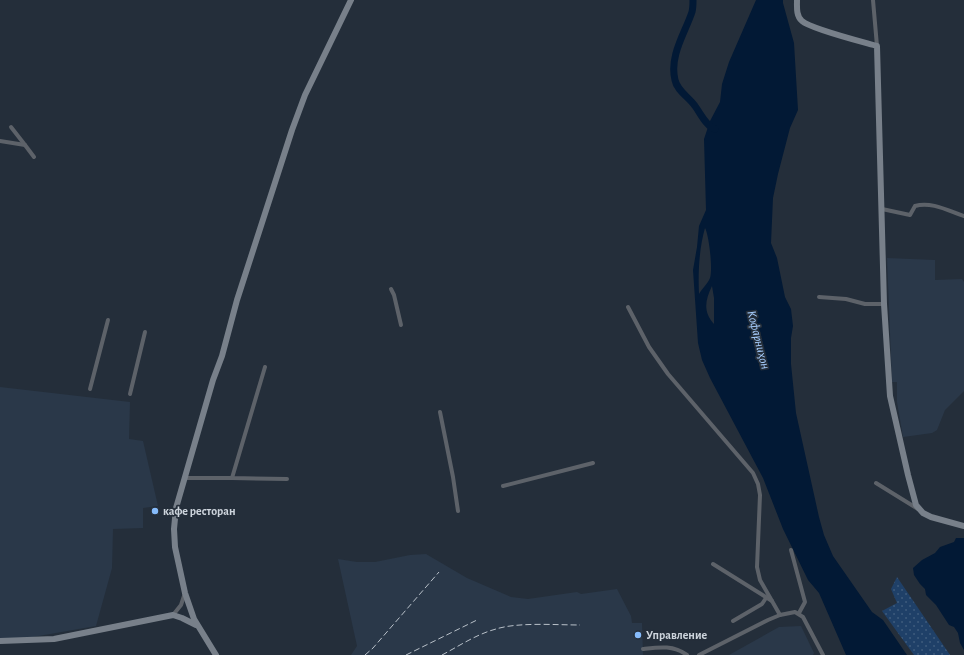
<svg xmlns="http://www.w3.org/2000/svg" width="964" height="655" font-family="'Alegreya Sans',sans-serif">
	<style>
		.built { fill: #2a3849 }
		.grass { fill: url(#grass-dots) }
		.water { fill: #021935; fill-rule: evenodd }
		.lines { fill: none; stroke-linecap: round; stroke-linejoin: round }
		.river { stroke: #021935; stroke-width: 7 }
		.street { stroke: #5d6269; stroke-width: 4 }
		.secondary { stroke: #78808a; stroke-width: 6 }
		.rail { stroke: #b9c1c9; stroke-width: 1; stroke-dasharray: 6 3; stroke-linecap: butt }
		.poi-dot { fill: #86bbfb; stroke: #242e3a; stroke-width: 1.5 }
		.labels { text-anchor: middle; dominant-baseline: central; stroke-width: 3.5; stroke-linejoin: round; paint-order: stroke }
		.poi-label { font-size: 12px; font-weight: bold; fill: #cdd4dc; stroke: #242e3a; text-anchor: start }
		.water-label { font-size: 13px; font-style: italic; fill: #a6cdfe; stroke: #242e3a }
	</style>
	<defs>
		<pattern id="grass-dots" width="8" height="8" patternUnits="userSpaceOnUse"><rect width="8" height="8" fill="#1f4068"/><path d="M2 2h.1M6 6h.1" fill="none" stroke="#3e5b7d" stroke-width="1.8" stroke-linecap="round"/></pattern>
	</defs>
	<rect width="100%" height="100%" fill="#242e3a"/>
	<!-- built -->
	<g class="built">
		<path d="M887 258 935 260V280L962 279 964 282V391L945 410 937 430 932 433 903 437 897 402V382H892Z"/>
		<path d="M0 387 130 402 129 439 143 441 158 506 143 508V528L113 529 112 568 96 626 27 638H0Z"/>
		<path d="M426 554 467 578 511 597 528 599 577 592 581 594 617 589 631 616 632 623H642L643 655H351L357 646 338 559 357 562H375L410 555Z"/>
		<path d="M801 626 814 653 813 655H729L779 627Z"/>
	</g>
	<!-- grass -->
	<path class="grass" d="M897 577 950 655H914L882 611 897 603 891 589Z"/>
	<!-- water -->
	<g class="water">
		<path d="M756 0H783V3L794 43 798 110 790 128 778 174 773 198 771 243 777 258 785 297 791 309 793 326 791 338V364L796 413 819 517 824 535 833 556 872 612 883 620 907 655H846L819 593 808 580 783 529 763 478 710 378 702 360 698 343 693 270 697 247 699 226 706 210 704 139 710 121 720 102 722 84 729 62ZM705 228C709 235 713 270 710 278 708 283 702 289 699 294 698 273 699 249 705 228ZM712 286 714 298V324C703 312 705 300 712 286Z"/>
		<path d="M956 538H964V650L960 643 958 633 954 627 949 625 936 605 926 595 925 589 920 584 914 575 913 568 922 560 935 553 940 547 954 542Z"/>
	</g>
	<g class="lines">
		<!-- river -->
		<path class="river" d="M693 0C693 4 693 8 692 12 685 33 669 56 675 80 677 91 689 97 695 106 701 114 706 126 715 129"/>
		<!-- street -->
		<g class="street">
			<path d="M873 0 877 46"/>
			<path d="M11 127 25 145"/>
			<path d="M0 141 25 145 34 157"/>
			<path d="M882 209 910 215 915 206C931 201 949 211 964 216"/>
			<path d="M391 289 394 295 401 325"/>
			<path d="M819 297 846 299 865 304H884"/>
			<path d="M628 307 649 347 668 374 753 473 758 484 760 495 757 567 760 580 780 615"/>
			<path d="M265 367 232 478 287 479"/>
			<path d="M90 389 108 320"/>
			<path d="M130 394 145 332"/>
			<path d="M440 412 453 477 458 511"/>
			<path d="M185 478H232"/>
			<path d="M876 483 918 509"/>
			<path d="M503 486 593 463"/>
			<path d="M791 550 805 602 799 613"/>
			<path d="M713 564 772 601"/>
			<path d="M173 615 181 605 185 593"/>
			<path d="M733 621 762 604 766 598"/>
			<path d="M643 649C660 647 673 645 687 655"/>
			<path d="M699 655 768 620 780 615 795 612 803 617 823 655"/>
		</g>
		<!-- secondary -->
		<g class="secondary">
			<path d="M797 0C797 7 796 16 802 21 811 29 863 42 877 46L884 304 890 396 908 475 916 505 923 513 931 517 964 526"/>
			<path d="M0 641 54 639 173 615 182 618 196 625"/>
			<path d="M216 655 194 619 185 593 175 547 174 529 176 508 213 380 222 356 237 300 292 130 305 95 351 0"/>
		</g>
		<!-- rail -->
		<g class="rail">
			<path d="M365 655 373 648 439 572"/>
			<path d="M406 655 477 620"/>
			<path d="M442 655C459 646 477 634 496 629 518 622 556 625 580 625"/>
		</g>
	</g>
	<!-- markers -->
	<g class="poi-dot">
		<circle cx="155" cy="511" r="4"/>
		<circle cx="638" cy="635" r="4"/>
	</g>
	<g class="labels">
		<!-- poi labels -->
		<g class="poi-label">
			<text x="163" y="511">кафе ресторан</text>
			<text x="646" y="635">Управление</text>
		</g>
		<!-- water labels -->
		<g class="water-label">
			<text transform="translate(758 340) rotate(76)">Кофарниҳон</text>
		</g>
	</g>
</svg>
